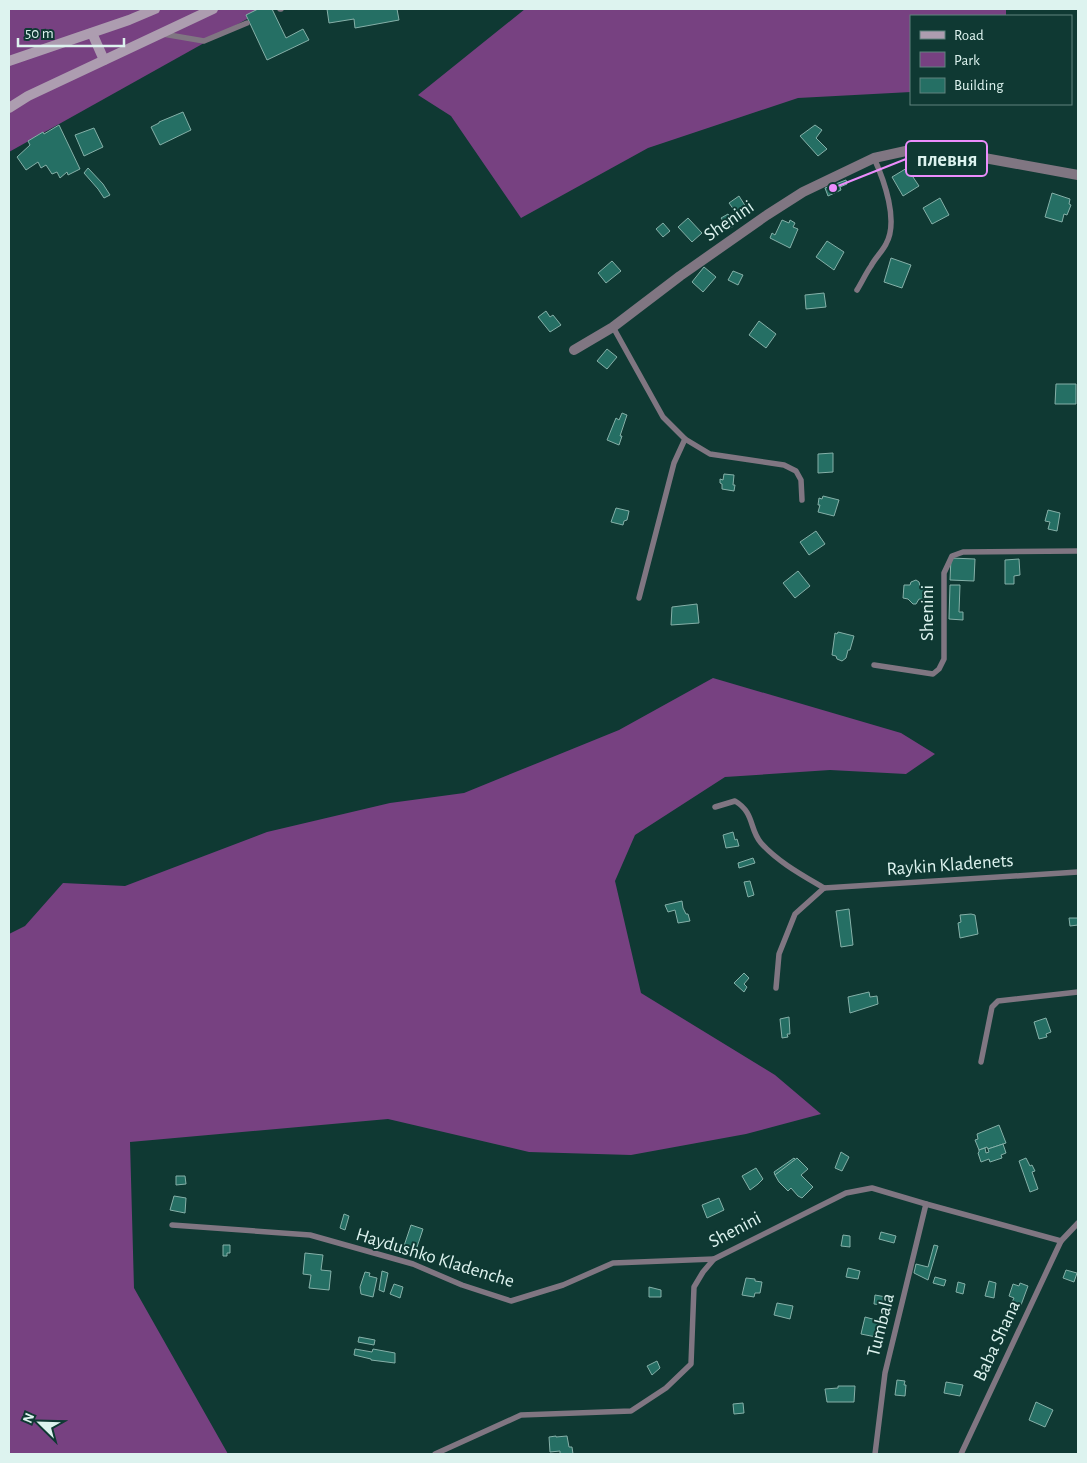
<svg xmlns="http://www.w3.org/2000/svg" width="1087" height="1463" font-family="'Alegreya Sans',sans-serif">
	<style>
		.green { fill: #774181 }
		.building { fill: #256f64; stroke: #85b0a8 }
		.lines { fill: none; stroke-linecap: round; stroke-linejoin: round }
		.service { stroke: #807682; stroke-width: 5.5 }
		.minor { stroke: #807682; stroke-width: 10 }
		.secondary { stroke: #ad9db0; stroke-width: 10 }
		.labels { text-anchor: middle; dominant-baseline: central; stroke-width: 4; stroke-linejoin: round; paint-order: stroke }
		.street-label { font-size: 19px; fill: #ddf3ef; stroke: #0f3933 }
		.leader { fill: none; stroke: #eb8dfc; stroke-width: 2 }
		.callout-dot { fill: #eb8dfc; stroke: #0f3933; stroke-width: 2 }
		.callout { fill: #0f3933; stroke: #eb8dfc; stroke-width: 2 }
		.callout-label { font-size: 20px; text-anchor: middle; font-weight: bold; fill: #ddf3ef }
	</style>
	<rect width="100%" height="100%" fill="#0f3933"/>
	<!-- green -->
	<g class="green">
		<path d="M9 9H265L9 152Z"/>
		<path d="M525 9H1006V16H911V92L798 98 648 148 521 218 451 116 418 95Z"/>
		<path d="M713 678 901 733 935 754 906 774 830 770 725 777 635 835 615 881 641 993 775 1075 821 1114 746 1134 631 1155 529 1152 388 1119 130 1142 134 1288 228 1454H9V934L25 926 63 883 125 886 267 832 390 803 464 793 619 730Z"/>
	</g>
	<!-- building -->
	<g class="building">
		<path d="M258 9H272L286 38 303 29 309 40 267 60 246 15Z"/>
		<path d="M327 9H397L399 20 355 28 354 19 329 23Z"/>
		<path d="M183 112 191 130 160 145 151 127 159 123V122Z"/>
		<path d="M59 125 80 169 68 175 67 172 60 178 57 172 52 174 46 165 41 168 38 162 26 170 17 157 30 145 28 141 43 132 44 134Z"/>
		<path d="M815 125 822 130 816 138 827 149 818 156 800 136Z"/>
		<path d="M94 128 103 147 84 156 75 135Z"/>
		<path d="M88 168 103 184 110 195 104 198 98 189 84 173Z"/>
		<path d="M907 168 919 186 903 196 892 177Z"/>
		<path d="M846 180 847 184 840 187 841 190 828 196 825 188Z"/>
		<path d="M1052 193 1070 199 1069 204 1071 205 1067 215 1064 214 1062 222 1045 217Z"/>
		<path d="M739 196 746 207 737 214 729 203Z"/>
		<path d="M940 198 949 215 932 224 923 208Z"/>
		<path d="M728 214 735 225 729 229 721 218Z"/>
		<path d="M688 218 702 233 692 242 678 227Z"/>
		<path d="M782 220 789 223 790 220 795 223 793 227 798 229 790 248 770 238 772 233 775 235Z"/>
		<path d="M663 223 670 231 663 237 656 229Z"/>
		<path d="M827 241 844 252 834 270 816 257Z"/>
		<path d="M891 258 911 265 902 288 884 282Z"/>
		<path d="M612 261 621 271 606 283 598 273Z"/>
		<path d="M704 267 716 277 703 292 692 282Z"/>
		<path d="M733 271 743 275 738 285 728 280Z"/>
		<path d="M824 293 826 307 806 309 805 295Z"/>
		<path d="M546 311 550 317 553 315 561 325 550 332 538 317Z"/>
		<path d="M759 321 776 334 766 348 749 335Z"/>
		<path d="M607 349 617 357 607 369 597 361Z"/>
		<path d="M1056 384H1076V404H1055Z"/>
		<path d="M622 413 627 415 620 436H622L619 445 607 440 616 418 619 420Z"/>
		<path d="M833 453V472L818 473V454Z"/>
		<path d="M724 474 734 475 733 485H735L734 491 722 489V484L720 483V479L723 480Z"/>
		<path d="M823 496 839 500 834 516 818 512 820 505H818L819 498 822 499Z"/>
		<path d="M616 508 629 511 627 520 624 521 623 525 611 522Z"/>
		<path d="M1048 510 1060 513 1057 531 1048 529 1050 522 1045 521Z"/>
		<path d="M816 531 825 544 809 555 800 542Z"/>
		<path d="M951 558 975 559 974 581 950 580Z"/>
		<path d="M1019 559 1020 575 1014 576V584H1005V560Z"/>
		<path d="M798 571 810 586 795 598 783 583Z"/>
		<path d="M916 580 919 582 920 586H926L925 594 928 597 926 600 919 599 916 604H913L908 599 903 598 904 585H910L911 582Z"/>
		<path d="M950 585H960L959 612H963V620L949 619Z"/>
		<path d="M697 604 699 623 671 625 672 607Z"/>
		<path d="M838 632 854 636 850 650H848L846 658 842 661 837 659 836 656 832 655 835 633 837 634Z"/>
		<path d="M733 832 735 840 737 839 739 846 726 848 723 835Z"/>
		<path d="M753 858 755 863 739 868 738 863Z"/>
		<path d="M750 881 754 895 748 897 744 882Z"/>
		<path d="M682 901 683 908 686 914H688L690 921 678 923 675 910 668 912 665 905Z"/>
		<path d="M849 909 853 945 841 947 836 911Z"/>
		<path d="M971 914 975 915 978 934 960 938 958 923 961 922 960 915Z"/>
		<path d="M1069 918H1078V925L1070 926Z"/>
		<path d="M744 973 749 978 744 984 747 987 744 992 734 983Z"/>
		<path d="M869 992 870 997 877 996 878 1004 850 1013 848 997Z"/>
		<path d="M789 1017 790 1034H787L788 1037 782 1038 780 1019Z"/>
		<path d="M1046 1018 1051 1032 1046 1034 1047 1037 1039 1039 1034 1022Z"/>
		<path d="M999 1125 1006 1143 988 1149 987 1147 979 1150 975 1140 978 1139 977 1134Z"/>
		<path d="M1003 1144 1006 1153 1001 1155 1002 1158 990 1162 989 1159 981 1162 978 1153 979 1152V1150L985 1148 986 1153 989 1152 988 1149Z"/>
		<path d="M841 1152 849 1157 842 1171 835 1168Z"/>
		<path d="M794 1158 796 1160 775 1175 774 1172Z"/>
		<path d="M797 1158 808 1169 801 1175 813 1187 802 1198 798 1196 791 1188 788 1191 779 1182 775 1175Z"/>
		<path d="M1026 1158 1030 1166 1032 1165 1035 1171 1032 1172 1038 1189 1030 1192 1019 1161Z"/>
		<path d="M756 1168 763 1179 758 1184 750 1190 742 1176Z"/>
		<path d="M176 1176H185L186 1184 176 1185Z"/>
		<path d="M174 1196 186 1198 185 1213 170 1210Z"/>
		<path d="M719 1198 724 1210 707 1218 702 1205Z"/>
		<path d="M344 1214 349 1216 345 1230 340 1228Z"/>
		<path d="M411 1225 423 1229 416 1250 404 1246Z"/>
		<path d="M881 1232 896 1236 894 1243 879 1239Z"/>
		<path d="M843 1235 850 1236V1247L841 1246Z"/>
		<path d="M223 1245H230V1253H227V1256H223Z"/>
		<path d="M934 1245 938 1246 928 1280 914 1273 916 1264 928 1267Z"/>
		<path d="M305 1253 323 1255 321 1270 331 1271 329 1290 309 1288 311 1275 303 1274Z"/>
		<path d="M848 1268 860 1271 858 1279 846 1277Z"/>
		<path d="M1066 1270 1077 1273 1074 1282 1063 1278Z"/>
		<path d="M382 1271 388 1273 384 1292 379 1290Z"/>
		<path d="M365 1272 370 1273 369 1276 377 1278 373 1297 361 1294 360 1287Z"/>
		<path d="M935 1277 946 1280 944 1286 933 1283Z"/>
		<path d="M746 1278 755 1279V1281L762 1282 760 1293H755L754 1297 742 1295Z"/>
		<path d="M989 1281 996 1283 994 1298 985 1296Z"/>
		<path d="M958 1282 965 1284 963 1294 956 1292Z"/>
		<path d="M1020 1283 1028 1286 1021 1305 1012 1302 1014 1298 1009 1296 1013 1284 1019 1286Z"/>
		<path d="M394 1284 403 1287 400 1298 390 1294Z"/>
		<path d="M649 1287 661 1290V1297H649Z"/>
		<path d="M875 1295 886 1297 884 1305 874 1304Z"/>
		<path d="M777 1303 793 1306 790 1319 774 1315Z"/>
		<path d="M865 1317 880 1321 876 1337 861 1334Z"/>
		<path d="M359 1337 375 1340 374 1345 358 1342Z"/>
		<path d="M355 1349 372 1352 373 1349 395 1353V1363L371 1360V1359L354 1355Z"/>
		<path d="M657 1361 660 1368 652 1375 647 1366Z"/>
		<path d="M897 1380 905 1381 904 1385H906L905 1396 895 1395Z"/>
		<path d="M946 1382 963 1385 960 1396 944 1393Z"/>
		<path d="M838 1386H855L854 1402H827L825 1389 838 1388Z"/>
		<path d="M1036 1402 1053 1410 1045 1427 1029 1420Z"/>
		<path d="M743 1403 744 1413 734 1414 733 1404Z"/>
		<path d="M556 1436V1437L567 1436 569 1447H572L573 1454H560V1451L550 1452 549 1437Z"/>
	</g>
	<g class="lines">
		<!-- service -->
		<g class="service">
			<path d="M280 9H281"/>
			<path d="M163 34 204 41 247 23"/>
			<path d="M857 290C862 282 866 273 871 266 875 258 882 252 886 244 899 221 884 180 874 158"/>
			<path d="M613 327 663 417 685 439 710 454 784 465 796 471 801 480 802 500"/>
			<path d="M639 598 674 463 685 439"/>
			<path d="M874 665 933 674 939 669 944 659V573L952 556 963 552 1078 551"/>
			<path d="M715 807 735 801C755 813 749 829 761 843 778 862 802 875 824 888"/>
			<path d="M824 888 1078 872"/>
			<path d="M776 988 779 954 795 914 824 888"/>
			<path d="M981 1062 992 1007 998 1001 1078 992"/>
			<path d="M172 1225 310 1235 413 1264 462 1285 511 1301 563 1285 613 1263 714 1259"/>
			<path d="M435 1454 521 1415 631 1411 666 1388 691 1364 694 1287 703 1272 714 1259 846 1193 872 1188 926 1204 1061 1241 1078 1223"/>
			<path d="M875 1454 885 1373 926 1204"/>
			<path d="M961 1454 1061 1241"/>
		</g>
		<!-- minor -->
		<path class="minor" d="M574 350 613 327 680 276 767 215 803 192 874 158 924 147 1078 175"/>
		<!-- secondary -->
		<g class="secondary">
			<path d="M92 33 104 60"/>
			<path d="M9 61 129 20 155 9"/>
			<path d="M9 108 28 96 213 9"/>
		</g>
	</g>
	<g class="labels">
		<!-- street labels -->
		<g class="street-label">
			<text transform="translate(729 221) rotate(-35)">Shenini</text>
			<text transform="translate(927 613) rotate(-90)">Shenini</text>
			<text transform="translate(950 865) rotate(-4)">Raykin Kladenets</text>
			<text transform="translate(735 1230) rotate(-28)">Shenini</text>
			<text transform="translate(435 1258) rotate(17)">Haydushko Kladenche</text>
			<text transform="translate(881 1325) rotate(-76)">Tumbala</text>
			<text transform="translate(997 1341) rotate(-65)">Baba Shana</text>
		</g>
	</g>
	<!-- callouts -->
	<path class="leader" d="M833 188L906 159"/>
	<circle class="callout-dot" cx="833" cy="188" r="5"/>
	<rect class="callout" x="906" y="141" width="81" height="35" rx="5"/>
	<g class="callout-label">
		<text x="947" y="166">плевня</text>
	</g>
	<!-- border -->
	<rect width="1087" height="1463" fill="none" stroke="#ddf3ef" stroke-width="20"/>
	<!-- legend -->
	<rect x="910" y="15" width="162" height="90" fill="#0f3933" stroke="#61837e"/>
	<rect x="920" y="31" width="25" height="8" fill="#ad9db0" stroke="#61837e"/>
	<text x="954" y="40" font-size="15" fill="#ddf3ef">Road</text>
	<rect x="920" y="52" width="25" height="15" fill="#774181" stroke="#61837e"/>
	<text x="954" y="65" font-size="15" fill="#ddf3ef">Park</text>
	<rect x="920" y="78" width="25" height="15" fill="#256f64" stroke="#61837e"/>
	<text x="954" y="90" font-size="15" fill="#ddf3ef">Building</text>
	<!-- north arrow -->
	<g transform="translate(40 1423) rotate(293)" stroke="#0f3933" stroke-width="4" paint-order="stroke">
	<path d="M0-4L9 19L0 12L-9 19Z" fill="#ddf3ef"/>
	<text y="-8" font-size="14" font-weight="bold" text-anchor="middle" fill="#ddf3ef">N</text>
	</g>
	<!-- scale -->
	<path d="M18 38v8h106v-8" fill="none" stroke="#ddf3ef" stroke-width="2.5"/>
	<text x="25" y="38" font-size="15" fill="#ddf3ef" stroke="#0f3933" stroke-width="4" paint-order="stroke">50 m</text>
</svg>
